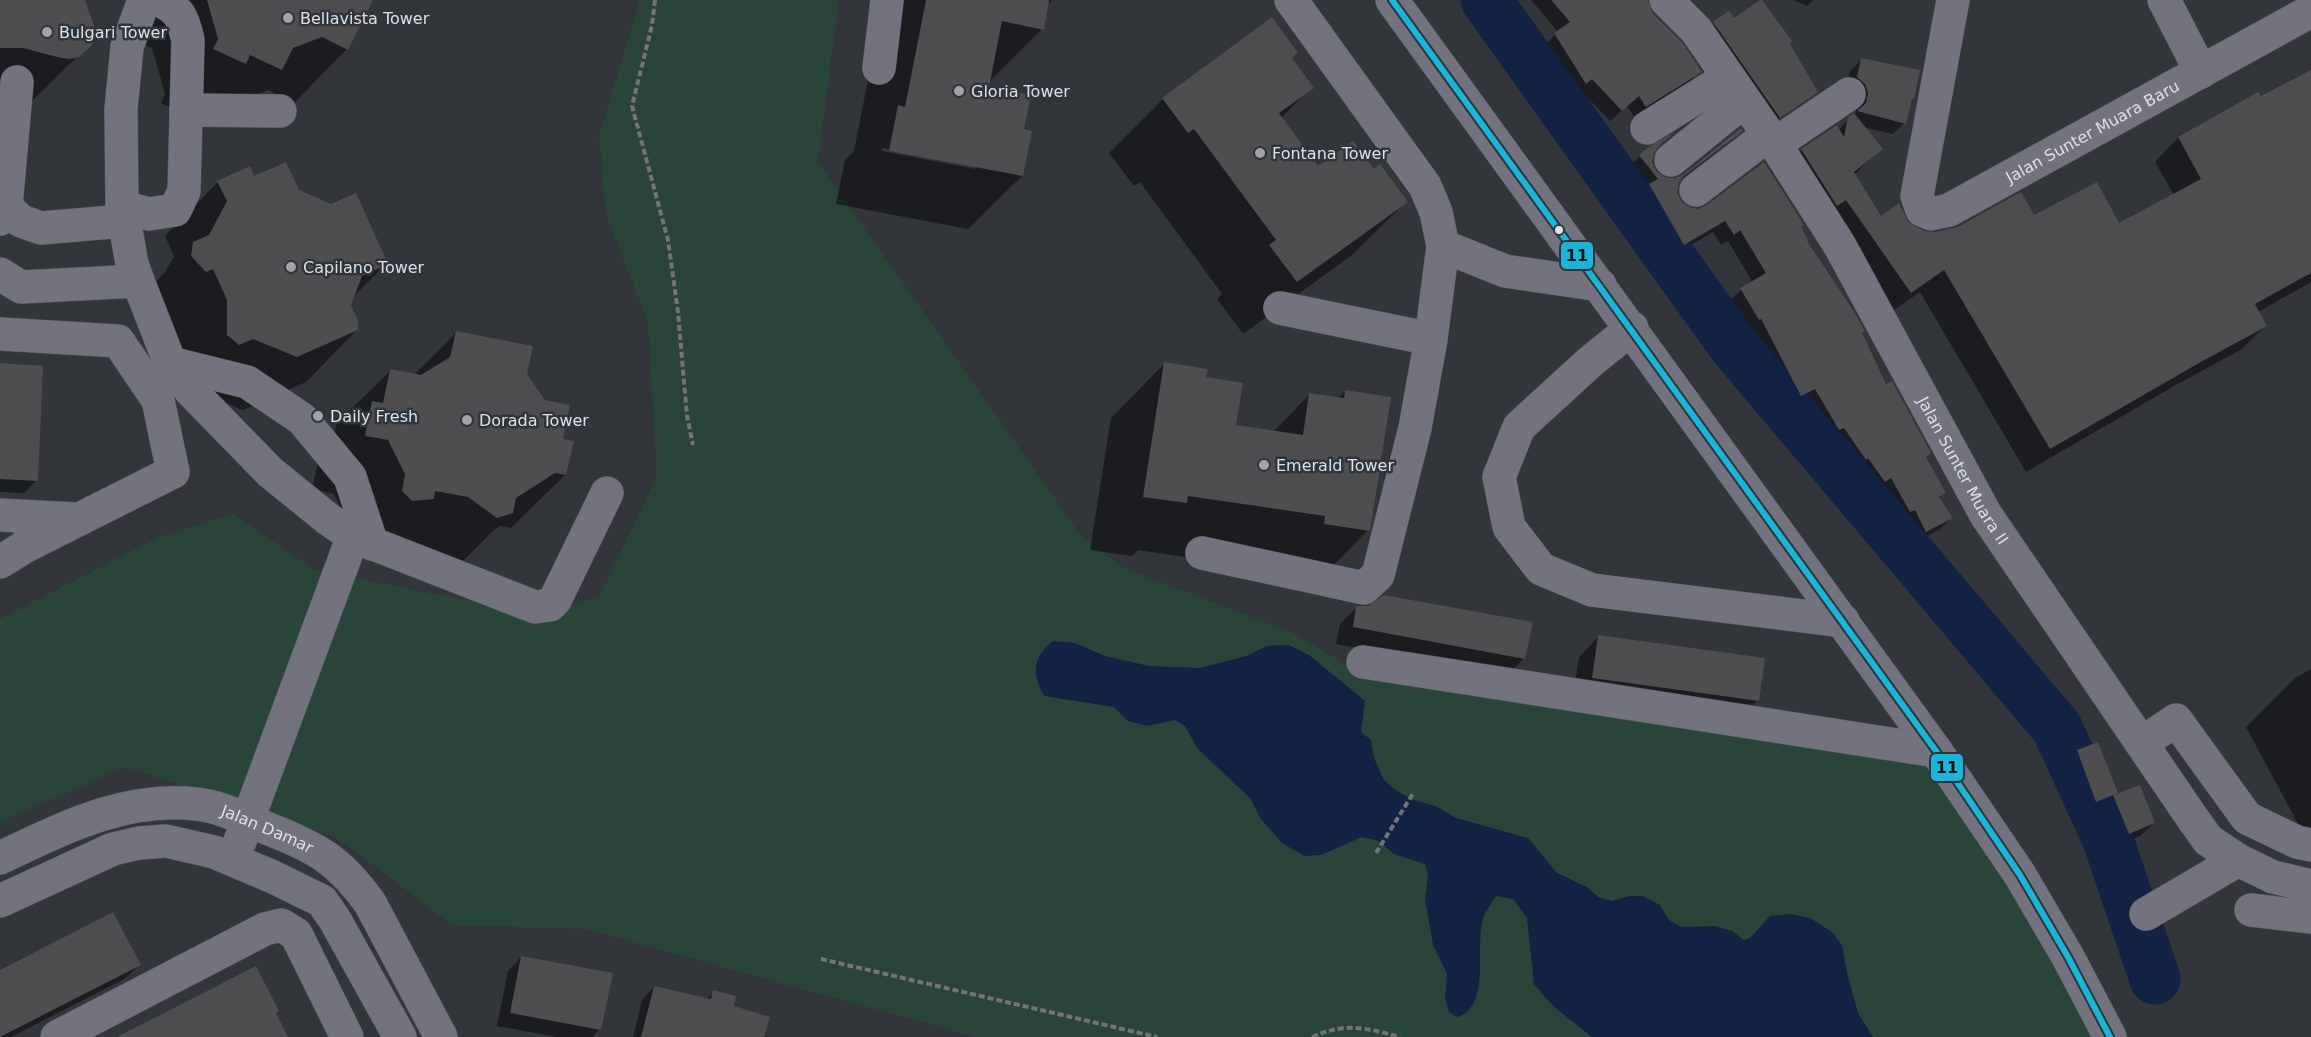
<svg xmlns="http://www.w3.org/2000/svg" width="2311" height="1037" font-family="'DejaVu Sans',sans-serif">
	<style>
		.green { fill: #29453a }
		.water { fill: #122242 }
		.shadow { fill: #0007; fill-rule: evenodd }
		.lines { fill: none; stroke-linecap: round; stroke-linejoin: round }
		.river { stroke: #122242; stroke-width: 51 }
		.building { fill: #4e4d4f }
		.minor-casing { stroke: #515558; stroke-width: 34 }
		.path { stroke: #73737b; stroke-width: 4; stroke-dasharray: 6 3; stroke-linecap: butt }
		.minor { stroke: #73727f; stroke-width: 33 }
		.bus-1-casing { stroke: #2f353d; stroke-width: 10 }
		.bus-1 { stroke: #1ab6d8; stroke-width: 6 }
		.poi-dot { fill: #a0a4a9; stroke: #2f353d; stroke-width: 2 }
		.bus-dot { fill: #dce0e5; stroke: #2f353d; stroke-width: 2 }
		.labels { text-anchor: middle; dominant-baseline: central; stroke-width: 5; stroke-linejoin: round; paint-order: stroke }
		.poi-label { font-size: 16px; fill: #dce0e5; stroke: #2f353d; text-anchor: start }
		.street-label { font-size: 16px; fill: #dce0e5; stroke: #2f353d }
		.line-badge { stroke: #2f353d; stroke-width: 2 }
		.pale-badge-label { font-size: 16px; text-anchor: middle; font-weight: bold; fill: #111 }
	</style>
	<rect width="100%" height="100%" fill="#32363a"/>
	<!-- green -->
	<path class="green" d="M640 0H839L818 162 1082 537 1124 568 1291 632 1369 678 1936 751 2110 1037H976L585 929 452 925 336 837 126 767 0 822V619L159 537 233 514 315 570 543 616 600 596 657 476 648 322 606 215 599 136Z"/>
	<!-- water -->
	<path class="water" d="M1053 641 1075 643 1105 656 1149 666 1200 668 1246 656 1267 646 1289 645 1309 655 1365 701 1361 732 1371 740 1374 758 1384 780 1397 791 1414 800 1436 806 1456 818 1528 838 1557 873 1587 887 1598 897 1611 901 1630 896H1643L1660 905 1669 920 1682 927 1715 926 1732 931 1744 940 1750 938 1770 916 1790 914 1810 918 1832 932 1842 945 1847 973 1858 1013 1873 1037H1592L1553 1006 1534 984 1527 918 1513 899 1496 896C1492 902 1487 909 1484 916 1473 944 1493 1006 1457 1017L1449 1012 1445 998 1447 974 1433 945 1425 899 1428 876 1425 864 1394 854 1379 841 1362 837 1321 855 1304 856 1282 843 1261 819 1250 798 1198 749 1185 726 1175 720 1147 726 1128 721 1114 707 1044 696C1032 674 1032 657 1053 641Z"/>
	<!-- shadow -->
	<g class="shadow">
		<path d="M0 0H85L90 44 23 110H0Z"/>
		<path d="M165 0H372L347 49 294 103 268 90 191 117 161 103 165 94 152 48 138 42Z"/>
		<path d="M876 0H1052L1047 5 1042 29 988 83 987 88 1023 130 1022 176 968 229 836 204 845 160 854 151 879 24ZM882 148 975 165V169L882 151Z"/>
		<path d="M1531 0H1647L1651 14 1700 71 1689 83 1634 117 1627 106 1610 121 1580 90 1574 94 1544 46 1558 32Z"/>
		<path d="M1793 0H1813L1807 6Z"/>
		<path d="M1272 20 1291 59 1312 87 1281 118 1318 168 1373 171 1406 202 1352 255 1243 334 1217 299 1222 294 1140 182 1134 186 1109 153 1163 99Z"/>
		<path d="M1734 20 1788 45 1816 92 1773 123 1708 29 1714 23Z"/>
		<path d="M1862 59 1913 99 1910 102 1904 123 1893 134 1863 127 1881 148 1854 175 1881 218 1907 224 1917 231 1935 234 2034 217 2118 225 2174 195 2155 162 2178 138 2258 94 2260 98 2311 72V282L2258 312 2265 326 2242 349 2174 386 2026 472 1920 292 1887 315 1778 174 1802 150 1836 127 1838 130 1855 114 1857 105 1846 89 1850 71Z"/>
		<path d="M1741 130 1729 142 1678 182 1676 192 1680 202 1689 209 1799 228 1861 334 1886 386 1944 493 1938 499 1951 518 1939 530 1914 543 1902 521 1898 523 1879 488 1873 492 1856 469 1853 471 1831 438 1827 441 1803 400 1789 407 1749 330 1746 331 1729 302 1741 290 1753 283 1728 241 1721 245 1713 232 1672 256 1638 197 1646 190 1628 168 1640 156 1667 139 1653 151 1651 163 1655 172 1663 179 1675 180 1684 176Z"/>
		<path d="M254 178 298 192 386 264 352 298 350 305 359 328 306 382 243 410 199 392 140 298 165 272 174 256 165 236 218 182Z"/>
		<path d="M457 332 525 374 561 440 565 475 511 528 500 526 493 531 458 566 352 529 334 494 312 489 319 457 333 443 336 424 390 371 414 375Z"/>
		<path d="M1164 364 1205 379 1235 426 1273 432 1310 394 1338 398 1345 391 1368 530 1315 584 1272 570 1138 550 1132 556 1090 550 1111 418Z"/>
		<path d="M0 365 36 481 24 493 0 492Z"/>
		<path d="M1357 607 1524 658 1507 676 1336 644 1340 624Z"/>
		<path d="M1598 637 1758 700 1738 720 1573 697 1579 657Z"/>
		<path d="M2311 669V848L2246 727 2295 678Z"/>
		<path d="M2078 751 2116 792 2110 798 2139 786 2154 823 2140 836 2115 846 2101 810 2114 797 2090 807 2071 758Z"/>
		<path d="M521 957 600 1029 592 1037H556L497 1026 508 971Z"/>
		<path d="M139 965 126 978 11 1037H0V972Z"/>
		<path d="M654 987 706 1000 714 992 763 1035 769 1037H633L642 1000Z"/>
	</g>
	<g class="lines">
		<!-- river -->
		<path class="river" d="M1486 0 1734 346 2057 728 2108 840 2155 979"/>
	</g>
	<!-- building -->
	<g class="building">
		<path d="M0 0H85L95 28 92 45 79 57 70 59 61 58 23 48H0Z"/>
		<path d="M207 0H373L348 50 322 37 293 48 282 70 250 55 246 64 213 49 218 39Z"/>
		<path d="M926 0H1049L1044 30 1002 21 989 87 1031 95 1024 129 1032 131 1023 176 889 151 898 105 905 107Z"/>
		<path d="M1551 0H1648L1652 13 1682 42 1702 72 1646 107 1639 96 1622 111 1592 79 1586 84 1554 33 1570 22Z"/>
		<path d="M1760 0H1762L1793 42 1790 44 1818 92 1780 118 1713 22 1729 11 1734 18Z"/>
		<path d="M1272 17 1298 53 1292 58 1314 88 1279 113 1318 166 1353 141 1374 169 1380 164 1408 202 1297 282 1269 245 1276 240 1194 129 1188 133 1162 98Z"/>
		<path d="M1861 58 1920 70 1914 99H1912L1906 124 1857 111 1866 103 1868 93 1865 84 1857 77Z"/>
		<path d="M2311 70V273L2255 304 2267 326 2199 363 2050 449 1944 270 1911 293 1846 200 1837 206 1801 149 1837 125 1844 137 1848 117 1854 113 1883 149 1854 172 1881 216 1899 203 1908 222 1924 231 1935 232 1958 227 2021 192 2034 215 2097 182 2119 223 2201 179 2178 137 2258 92 2261 96Z"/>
		<path d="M1741 128 1743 131 1684 176 1679 182 1677 192 1681 201 1689 207 1698 209 1707 205 1764 162 1804 225 1801 227 1808 240 1807 241 1853 310 1865 331 1862 333 1886 384 1892 381 1931 453 1926 457 1946 493 1939 497 1953 518 1926 532 1915 510 1910 512 1891 478 1885 482 1868 458 1866 460 1844 428 1839 430 1815 389 1801 396 1761 319 1759 320 1740 288 1766 273 1740 230 1734 235 1725 221 1684 245 1649 184 1658 179 1639 155 1650 146 1675 132 1659 146 1654 153 1652 162 1656 171 1664 177 1674 178 1683 175Z"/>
		<path d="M286 162 299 190 331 204 356 193 388 264 362 276 351 305 358 321V330L297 357 253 339 239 345 227 335V300L213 269 206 272 191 256 193 242 209 235 227 201 217 181 250 166 254 176Z"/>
		<path d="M456 331 533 346 527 374 545 400 570 405 563 439 574 441 566 475 555 473 516 498 513 513 497 518 468 497 435 491 434 499 412 501 402 491 405 474 388 440 365 436 372 401 383 403 390 369 421 375 450 357Z"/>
		<path d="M1164 362 1208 369 1206 377 1243 383 1236 425 1303 435 1309 393 1344 398 1345 390 1391 397 1370 531 1324 524 1325 516 1188 496 1187 503 1143 497Z"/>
		<path d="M0 363 43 366 38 481 0 479Z"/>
		<path d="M1384 595 1533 622 1525 659 1353 627 1356 606H1369Z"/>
		<path d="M1598 635 1765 658 1759 701 1592 678Z"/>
		<path d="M2098 742 2118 793 2096 802 2077 750Z"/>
		<path d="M2140 785 2155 823 2129 834 2113 795Z"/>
		<path d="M113 912 141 965 0 1037V970Z"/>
		<path d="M521 956 613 973 601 1030 510 1013Z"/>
		<path d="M256 966 279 1011 276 1013 288 1037H117Z"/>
		<path d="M654 986 711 999 713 990 736 996 734 1006 770 1017 764 1037H641Z"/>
	</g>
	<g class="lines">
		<!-- minor casing -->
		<g class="minor-casing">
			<g id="minor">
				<path d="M144 0 127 47 121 109 122 207 132 264 138 281 170 363 191 391 270 472 328 519 353 536 535 607 550 605 555 600 607 493"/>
				<path d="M1392 0 1936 751 2020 875 2068 957 2110 1037"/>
				<path id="s1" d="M1666 0 1696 30 1775 144 1840 246 1986 515 2193 819 2208 840 2238 860 2273 877 2311 886"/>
				<path id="s2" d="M1953 0 1917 196 1922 210 1931 214 1949 210 2311 11"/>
				<path d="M2164 0 2201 72"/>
				<path d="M879 68 887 0"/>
				<path d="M186 110 280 111"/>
				<path d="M1647 128 1727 78"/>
				<path d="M1775 144 1849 94"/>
				<path d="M1671 160 1744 101"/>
				<path d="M1696 190 1768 135"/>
				<path d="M6 207 21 221 41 228 124 221"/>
				<path d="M122 207 149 214 175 210 184 191 188 40C183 19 180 9 159 0"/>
				<path d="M0 219 6 207 17 82"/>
				<path d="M1443 246 1505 271 1600 285"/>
				<path d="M0 274 21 287 138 281"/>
				<path d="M1280 308 1431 339"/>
				<path d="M1632 328 1590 362 1519 427 1499 477 1509 527 1541 569 1592 590 1843 621"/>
				<path d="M0 334 118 341 158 400 173 472 26 546"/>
				<path d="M170 363 247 382 302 419 350 477 372 544"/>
				<path d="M0 515 76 519"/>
				<path d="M1202 553 1364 588 1378 575 1415 428 1431 339 1443 246 1436 212 1425 186 1291 0"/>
				<path d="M0 562 26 546 35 527"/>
				<path d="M1363 662 1936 751"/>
				<path d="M2142 743 2176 720 2247 818 2297 842 2311 845"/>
				<path d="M240 841 353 536"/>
				<path id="s3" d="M0 858C62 829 124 796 196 804 221 806 246 820 269 829 317 848 339 860 370 903L441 1037"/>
				<path d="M0 901 113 849 139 843 166 841 214 852 271 876 322 901 335 920 400 1037"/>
				<path d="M2251 910 2311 917"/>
				<path d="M2146 914 2238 860"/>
				<path d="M57 1037 265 929 281 925 296 934 347 1037"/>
			</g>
		</g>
		<!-- path -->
		<g class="path">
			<path d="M655 0 652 25 632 106 668 240 678 312 687 416 693 445"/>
			<path d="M1376 853 1414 792"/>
			<path d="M821 959 1157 1037"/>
			<path d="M1312 1037C1346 1022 1366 1028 1400 1037"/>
		</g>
		<!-- minor -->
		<use href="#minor" class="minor"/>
		<!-- bus-1 casing -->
		<g class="bus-1-casing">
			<path id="bus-1" d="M1392 0 1936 751 2020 875 2068 957 2110 1037"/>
		</g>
		<!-- bus-1 -->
		<use href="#bus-1" class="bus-1"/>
	</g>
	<!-- markers -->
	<g class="poi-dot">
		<circle cx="288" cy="18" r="6"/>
		<circle cx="47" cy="32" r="6"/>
		<circle cx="959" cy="91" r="6"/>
		<circle cx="1260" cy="153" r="6"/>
		<circle cx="291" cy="267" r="6"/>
		<circle cx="318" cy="416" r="6"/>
		<circle cx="467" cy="420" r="6"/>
		<circle cx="1264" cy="465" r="6"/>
	</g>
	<circle class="bus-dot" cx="1559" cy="230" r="5"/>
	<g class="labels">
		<!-- poi labels -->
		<g class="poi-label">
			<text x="300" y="18">Bellavista Tower</text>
			<text x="59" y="32">Bulgari Tower</text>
			<text x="971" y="91">Gloria Tower</text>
			<text x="1272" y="153">Fontana Tower</text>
			<text x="303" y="267">Capilano Tower</text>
			<text x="330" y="416">Daily Fresh</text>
			<text x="479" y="420">Dorada Tower</text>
			<text x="1276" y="465">Emerald Tower</text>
		</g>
		<!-- street labels -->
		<g class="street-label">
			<text stroke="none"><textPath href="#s2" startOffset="406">Jalan Sunter Muara Baru</textPath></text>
			<text stroke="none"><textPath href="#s1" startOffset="558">Jalan Sunter Muara II</textPath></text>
			<text stroke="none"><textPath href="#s3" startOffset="282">Jalan Damar</textPath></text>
		</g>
	</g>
	<g class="line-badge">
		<rect x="1560" y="241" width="34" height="29" rx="6" fill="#1ab6d8"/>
		<rect x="1930" y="753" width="34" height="29" rx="6" fill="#1ab6d8"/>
	</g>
	<g class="pale-badge-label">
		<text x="1577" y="261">11</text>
		<text x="1947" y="773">11</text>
	</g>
</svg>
